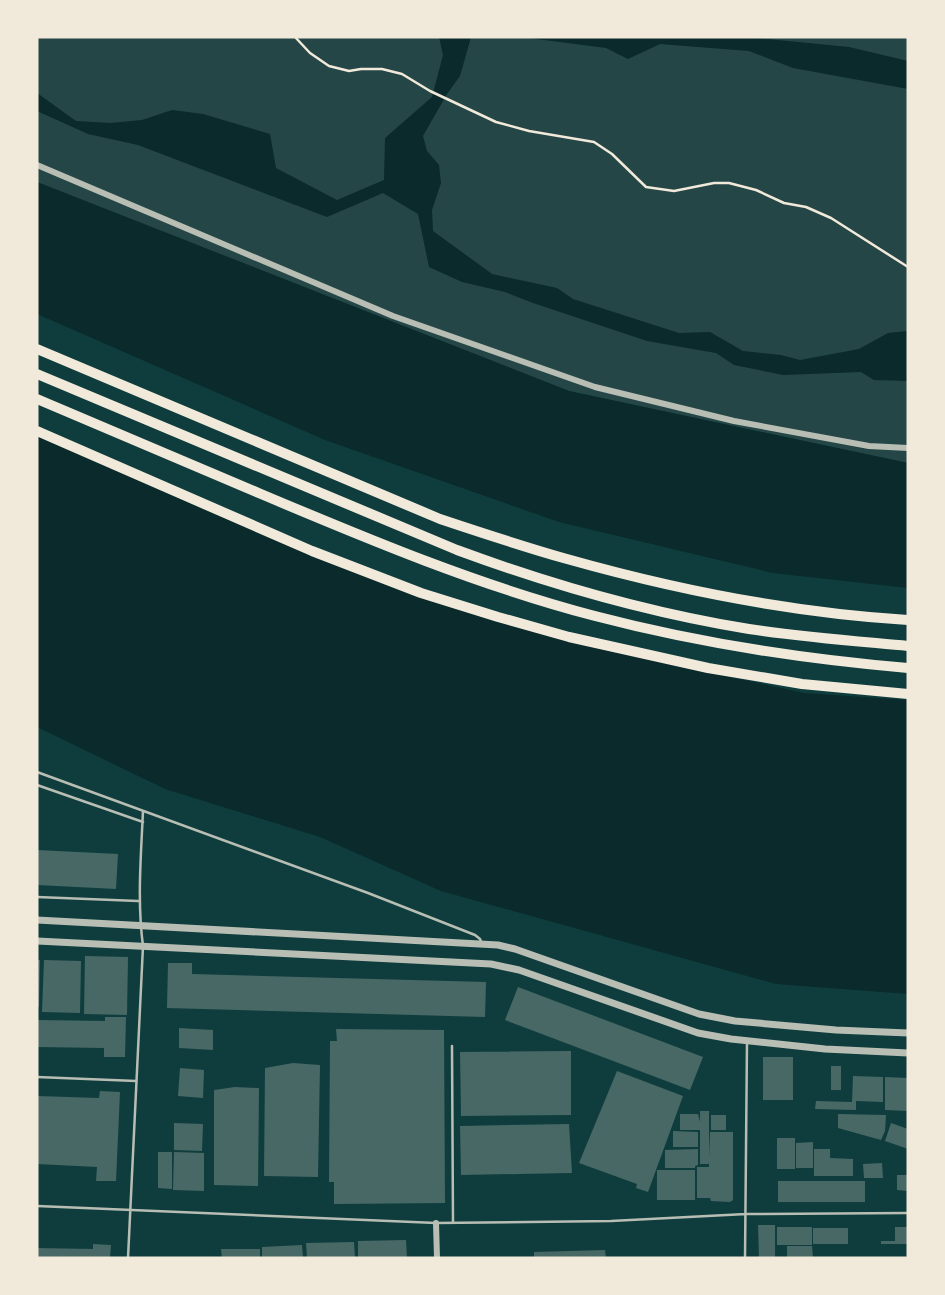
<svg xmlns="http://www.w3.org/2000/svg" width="945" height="1295" viewBox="0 0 945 1295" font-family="Quicksand,sans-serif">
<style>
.green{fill:#244646}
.water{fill:#0a2a2b}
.building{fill:#486865}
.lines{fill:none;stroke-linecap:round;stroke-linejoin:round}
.path{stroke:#f1e9da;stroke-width:2.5}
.service{stroke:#b8beb3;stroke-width:2.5}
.minor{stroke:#b8beb3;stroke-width:6}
.tertiary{stroke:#b8beb3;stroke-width:7}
.motorway{stroke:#f1e9da;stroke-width:10}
</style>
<rect width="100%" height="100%" fill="#0f3d3e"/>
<path class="green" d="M37 37H908V463L569 391 37 182Z"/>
<path class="water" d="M439 37H471L460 76 447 94 423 136 427 151 439 165 441 183 432 210 433 231 492 274 557 288 573 299 679 333 710 332 743 351 781 355 800 360 859 349 888 333 908 331V381L874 380 861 372 783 375 734 365 716 353 647 341 533 303 505 292 462 282 429 267 418 214 383 193 327 217 138 145 88 134 37 111V93L76 121 110 123 142 120 172 110 203 114 270 134 276 168 337 200 384 180 385 138 432 97 443 55Z
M521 37H746L849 47 908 61V89L793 68 749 51 660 44 628 59 606 48Z
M37 182 569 391 908 463V588L773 573 559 522 325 440 37 314Z
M37 435 429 601 567 641 804 693 908 700V994L776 984 441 891 320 837 165 789 37 727Z"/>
<path class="building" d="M37 850 118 854 116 889 37 885Z
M85 956 128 957 127 1015 84 1014Z
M37 960H40L39 1007H37Z
M44 960 81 961 80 1013 42 1012Z
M168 963H192V974L486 982 485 1017 167 1008Z
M518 987 703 1057 690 1090 505 1020Z
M105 1017H126L125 1057H104V1048L37 1047V1020L105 1021Z
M179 1028 213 1030V1050L179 1048Z
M336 1029 444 1030 445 1203 334 1204V1182H329L330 1041H337Z
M571 1051V1115L461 1116 460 1052Z
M763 1057H793V1100H763Z
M293 1063 320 1065 318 1177 264 1176 265 1068Z
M831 1066H841V1090H831Z
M180 1068 204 1070 203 1098 178 1096Z
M617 1071 683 1096 648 1192 636 1188 637 1184 579 1163Z
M853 1076 883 1077V1102L856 1101V1110L815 1109 816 1101 852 1102Z
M885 1077 908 1078V1111L885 1110Z
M235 1087 259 1088 258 1186 214 1185V1090Z
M100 1091 120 1092 116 1181H96L97 1167 37 1164V1096L99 1098Z
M700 1111H709V1157L710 1132H733V1200L730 1202 711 1201 710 1198H697V1167H709V1164H700V1130H680V1114H698L700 1122Z
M838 1114 886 1115 885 1131 881 1140 838 1128Z
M711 1115H726V1130H711Z
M174 1123 203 1124 202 1151 174 1150Z
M891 1123 908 1129V1149L885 1141Z
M569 1124 572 1173 461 1175 460 1126Z
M673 1131 698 1132V1147H673Z
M777 1138H795V1169H777Z
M813 1142V1168H796V1143Z
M698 1149V1165L695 1166V1168H665V1150Z
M814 1149H830V1158L853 1159V1176H814Z
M158 1152H172V1189L158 1188Z
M174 1152 204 1153V1191L173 1190Z
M882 1163 883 1178H864L863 1164Z
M657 1170H695V1200H657Z
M897 1175H908V1191L897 1190Z
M778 1181H865V1202H778Z
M758 1225H775V1258H759Z
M777 1227H812V1245H777Z
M895 1227H908V1244H881V1241H895Z
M813 1228H848V1244H813Z
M406 1240 407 1258H358V1241Z
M354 1242 355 1258H307L306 1243Z
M93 1244 111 1245 110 1258H37V1248L93 1249Z
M302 1245 303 1258H262V1247Z
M787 1246H812L813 1258H787Z
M221 1249H260V1258H222Z
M605 1250 606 1258H534V1252Z"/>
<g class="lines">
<path class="path" d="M295 37 310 53 329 66 349 71 361 69H382L402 74 430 91 496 122 529 131 594 142 612 154 646 187 674 191 714 183H729L756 190 784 203 806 207 831 218 908 267"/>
<path class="service" d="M37 772 368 893 475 935 480 939 482 944
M37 785 143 822
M37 897 138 901
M452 1046 453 1223
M37 1077 136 1081
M37 1206 436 1223 611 1221 746 1214 908 1213
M128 1258 143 946C137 901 141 856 143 811
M745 1258 747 1041"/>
<path class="minor" d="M37 165 393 316 595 387 734 421 869 446 908 448
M436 1223 437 1258"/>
<path class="tertiary" d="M37 920 498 945 515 949 699 1014 735 1021 836 1030 908 1033
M37 941 491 964 519 970 698 1033 731 1039 825 1049 908 1053"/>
<path class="motorway" d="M37 349 440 519C482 533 524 547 567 559 677 590 795 613 908 620
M37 374 457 550C552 585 650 613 749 629 802 637 855 641 908 646
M37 399C112 431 186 462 261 494 370 540 480 586 595 616 698 643 803 659 908 668
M37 431 312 551 421 593 498 617 569 637 708 668 802 684 908 694"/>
</g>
<rect width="945" height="1295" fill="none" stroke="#f1e9da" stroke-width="77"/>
</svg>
